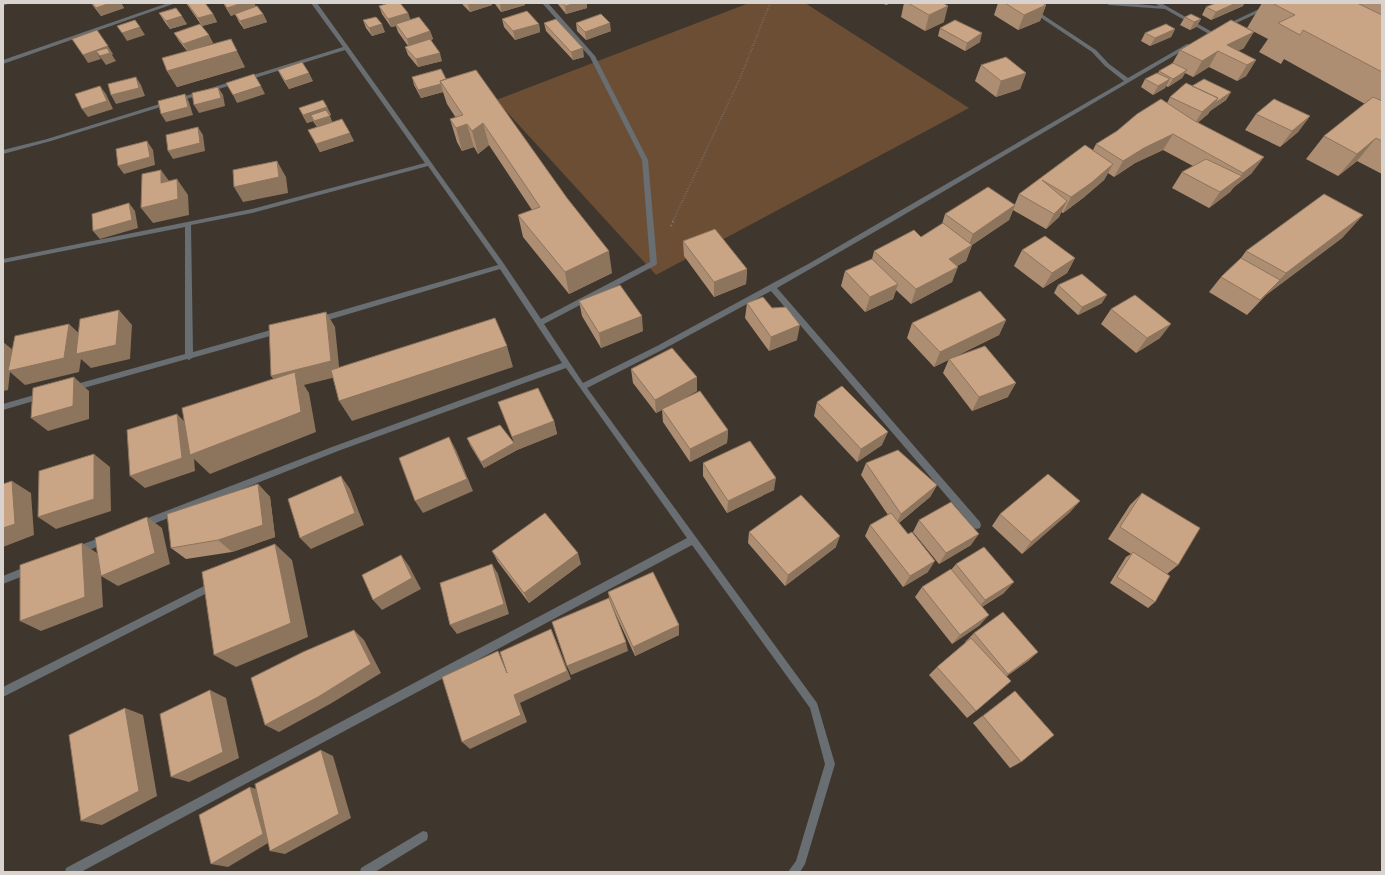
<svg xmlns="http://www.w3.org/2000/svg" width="1385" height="875" viewBox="0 0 1385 875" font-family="Barlow,sans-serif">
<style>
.green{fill:#6b4e34}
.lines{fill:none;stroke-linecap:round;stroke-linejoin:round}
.path-far1{stroke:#857e77;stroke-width:2;stroke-dasharray:0.5 2;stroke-linecap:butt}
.path{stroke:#857e77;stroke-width:2.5;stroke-dasharray:1 3;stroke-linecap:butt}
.street{fill:#696e72;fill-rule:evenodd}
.wall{fill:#ae8e72}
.shaded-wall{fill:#8d745d}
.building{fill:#caa585;stroke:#8d745d}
</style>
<rect width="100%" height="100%" fill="#3f362e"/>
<path class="green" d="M749 3H805L969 108 656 275 496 100Z"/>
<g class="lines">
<path class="path-far1" d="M673 221 741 76 770 3"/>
<path class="path" d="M671 226 674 220"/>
<path class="street" d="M3 3H10L3 6Z
M168 3H176L3 64V60Z
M311 3H317L504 264 541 319 650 262 642 160 590 57 542 3H548L595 56 648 160 657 263 656 265 544 324 583 383 657 346 810 263 1124 81 1105 66 1092 52 1019 3H1025L1096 50 1109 64 1128 78 1187 44 1192 45 890 223 777 288 980 522 981 525 980 528 977 529 974 528 771 291 662 350 587 388 817 703 835 764 805 864 800 872H788L796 861 825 764 810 708 692 545 81 872H65L66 868 687 538 566 368 338 451 143 528 140 527 139 524 140 521 332 447 562 363 500 269 318 323 315 322 314 320 315 318 498 265 428 166 252 213 191 225 193 352 278 328 281 329 282 331 281 333 192 358 189 360 187 359 73 391 70 390 69 388 70 386 73 385 185 354V227L3 263V259L252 209 425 163 345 50 51 141 3 154V150L47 139 343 47Z
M1106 3H1126L1159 6 1154 3H1161L1214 33 1209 34 1165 9 1109 5Z
M1272 3H1279L1228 27 1223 26Z
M41 393 44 394 45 396 44 398 3 410V404Z
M105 536 108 537 109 540 108 543 78 554 75 553 74 550 75 547Z
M30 565 33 566 34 569 33 572 3 584V576Z
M214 581 217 582 218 585 217 588 3 697V687Z
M423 831 427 832 428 836 427 840 375 872H360L361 868Z"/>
</g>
<path class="wall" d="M88 3H121L124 8 101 16 91 3 89 4Z
M186 3H205L213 14 217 22 202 26 213 43 199 48 245 67 177 87 167 71 187 51 179 41 174 33 202 26Z
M223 3H254L256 7 263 14 267 22 244 29 239 22 235 14 231 16Z
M462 3H491L492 5 470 12 463 5Z
M495 3H524L525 5 501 12 495 4Z
M557 3H587V8L566 14Z
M882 3H891L886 5Z
M904 3H943L944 22 925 31 901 17Z
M998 3H1042L1046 5 1040 21 1018 30 994 15Z
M1262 3H1382V174L1357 161 1338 176 1306 159 1324 136 1365 104 1284 59 1281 64 1259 52 1268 39 1247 28Z
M379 6 408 13 410 20 430 31 433 39 431 40 442 61 418 67 408 55 405 47 408 46 398 32 396 26 391 27 382 14Z
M1243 6 1211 20 1202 15 1206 7Z
M159 13 187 24 170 29 164 21Z
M1185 17 1201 19 1196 27 1190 30 1180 25Z
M502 19 539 24 540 32 515 40 504 27Z
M363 20 385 32 372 36 366 28Z
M544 23 584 57 573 60 546 31Z
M576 23 611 31 586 40 577 31Z
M940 28 980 42 965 51 938 36Z
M1175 29 1171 37 1150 46 1141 41 1145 33Z
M1244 48 1238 51 1256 60 1246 76 1237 81 1209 67 1193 77 1185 73 1182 78 1168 87 1166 86 1165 88 1153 95 1141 87 1145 79 1158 73 1159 71 1172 64 1180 50Z
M981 65 1026 73 1020 89 996 97 975 81Z
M278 70 313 81 289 89 282 78Z
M412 77 446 79 612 273 569 294 523 237 518 215 532 210 489 145 478 154 474 147 462 151 457 142 450 119 456 118 447 104 443 92 421 98 414 85Z
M1192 86 1231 92 1226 100 1210 111 1208 114 1198 122 1252 173 1234 187 1230 192 1209 208 1172 188 1182 172 1193 166 1163 150 1135 163 1114 177 1108 173 1104 180 1083 198 1063 213 1061 212 1059 217 1046 229 1013 210 1009 220 972 245 966 261 957 266 952 282 911 304 896 290 893 299 865 312 841 286 845 271 872 259 874 251 921 237 942 224 945 214 1015 204 1019 194 1093 150 1096 144 1167 103 1170 97Z
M327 107 331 115H329L332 122 354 141 320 152 308 130 317 127 313 121 307 123 303 116 299 108Z
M1256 114 1310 116 1298 132 1280 147 1245 130Z
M1363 215 1342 238 1266 295 1247 315 1209 292 1221 277 1241 258 1246 251Z
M683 241 747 269 746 284 714 297 684 256Z
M1022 250 1075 258 1067 273 1043 288 1014 266Z
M1058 285 1102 303 1078 315 1054 293Z
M579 301 643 331 601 348 582 316Z
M747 303 772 308 797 340 769 351 745 318Z
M1111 309 1160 338 1136 353 1101 324Z
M1006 320 999 335 934 367 907 338 912 323Z
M949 359 1008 397 972 411 943 373Z
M631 369 697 377V391L686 397 728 430 727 443 690 462 663 422 662 410 656 413 633 383Z
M498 402 554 421 557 434 517 450 484 468 470 445 467 438 514 442Z
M817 402 882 445 857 462 814 416Z
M703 463 774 490 727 513 703 476Z
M866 463 937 485 930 497 899 523 928 572 903 587 865 536 870 525 888 515 861 475Z
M258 484 270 497 275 537 232 552 186 559 171 548Z
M1142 493 1178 565 1167 574 1155 602 1148 608 1110 583 1126 557 1131 554 1108 539 1130 505Z
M1080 501 1069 513 1022 554 992 526 1000 514Z
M919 520 971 545 939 564 913 532Z
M749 532 836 547 785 586 748 543Z
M492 551 581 564 529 603 498 562Z
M956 564 1004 593 982 607 980 625 952 644 915 597 922 587 951 570Z
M608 592 679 625V635L635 656 610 602Z
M974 633 1038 652 1028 661 1007 676 976 711 967 718 929 675 937 667 966 643 965 642Z
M1015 691 1021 762 1010 768 973 723Z"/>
<path class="shaded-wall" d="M110 3H121L124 8 101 16 96 8Z
M242 3H254L256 7 231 16 227 8Z
M472 3H491L492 5 470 12 468 4Z
M503 3H524L525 5 501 12 500 4Z
M576 3H587V8L566 14 565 6Z
M886 3H891L886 5Z
M1236 3H1245L1243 6 1211 20 1216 12Z
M1046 5 1040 21 1018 30 1024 15Z
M948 6 944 22 925 31 929 15Z
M408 13 411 21 396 24V26L391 27 388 19Z
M213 14 217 22 202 26 198 18Z
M263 14 267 22 244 29 240 21Z
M182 16 187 24 170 29 166 21Z
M1201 19 1196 27 1190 30 1194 22Z
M610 23 611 31 586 40 585 32Z
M382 24 385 32 372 36 369 28Z
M539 24 540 32 515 40 513 31Z
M140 27 145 35 127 41 122 33Z
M1175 29 1171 37 1150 46 1155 38Z
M430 31 433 39 409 47 407 39Z
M1254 32 1244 48 1228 56 1227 45Z
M982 33 980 42 965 51 967 43Z
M209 35 213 43 188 52 183 44Z
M231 39 245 67 177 87 167 71Z
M108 46 113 54 112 55 116 61 106 65 96 51 101 59 88 63 83 55Z
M583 48 584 57 573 60 571 52Z
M1218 51 1209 67 1193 77 1202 61Z
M440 53 442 61 418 67 416 59Z
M1256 60 1246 76 1237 81 1247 65Z
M1187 70 1182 78 1168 87 1173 79Z
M309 73 313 81 289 89 285 81Z
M1026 73 1020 89 996 97 1001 81Z
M136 77 141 85 145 96 116 104 111 95Z
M1170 79 1165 88 1153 95 1158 86Z
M441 84 443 92 421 98 418 90Z
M100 86 106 94 113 109 88 117 82 109Z
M261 86 265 94 237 103 233 95Z
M218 87 223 95 225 106 199 113 194 105Z
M1231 92 1226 100 1210 111 1208 114 1192 128 1202 112 1218 98Z
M185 94 189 102 193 115 166 122 161 114Z
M327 107 331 115 314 121 311 115 313 121 307 123 303 115Z
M330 116 333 124 318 129 314 121Z
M1310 116 1298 132 1280 147 1292 131Z
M483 123 489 145 478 154 472 131Z
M467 124 474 147 462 151 456 128Z
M198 127 203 135 205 151 173 159 168 151Z
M350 133 354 141 320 152 316 144Z
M1173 134 1163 150 1135 163 1114 177 1123 161 1144 148Z
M1376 138 1357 161 1338 176 1357 154Z
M147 141 153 150 155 165 124 174 118 166Z
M1264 157 1252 173 1234 187 1230 192 1209 208 1220 192 1240 177 1243 173Z
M277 161 286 177 288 193 243 202 234 187Z
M1113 164 1104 180 1083 198 1063 213 1071 197Z
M161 170 172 185 161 183Z
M177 179 188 195 189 215 153 223 141 208Z
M1067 201 1059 217 1046 229 1054 214Z
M129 203 135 211 138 228 100 239 93 231Z
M1015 205 1009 220 969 247 972 245 966 261 943 274 949 259 967 249 973 234Z
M1363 215 1342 238 1266 295 1247 315 1286 273Z
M609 251 612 273 569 294 565 272Z
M1075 258 1067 273 1043 288 1052 273Z
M958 267 952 282 911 304 916 289Z
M747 269 746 284 714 297V282Z
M898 284 893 299 865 312 870 297Z
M1107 295 1102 303 1078 315 1082 307Z
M119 310 132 325 130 359 91 368 81 359 79 372 25 385 10 372 8 390 3 391V342L13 350 69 324 84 338Z
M326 312 335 327 340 376 304 385 309 393 316 432 210 474 194 459 195 471 145 488 130 476 177 414 191 428 282 390 271 376Z
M642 316 643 331 601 348 599 333Z
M1006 320 999 335 934 367 940 352Z
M1171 324 1160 338 1136 353 1147 338Z
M800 325 797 340 769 351 771 337Z
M507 346 513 367 352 421 339 401Z
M74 377 89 391V419L48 431 31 418Z
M697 377V391L663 410 662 409V410L656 413 655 400Z
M1016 383 1008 397 972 411 979 397Z
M554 421 557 434 517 450 512 437Z
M728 430 727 443 690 462V449Z
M888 432 882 445 857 462 861 449Z
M449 437 456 450 473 491 423 513 415 501Z
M514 443 517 450 484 468 481 462Z
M94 454 110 467 111 511 56 529 38 517Z
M341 476 350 489 364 525 311 549 300 538Z
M776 478 774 490 727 513 728 501Z
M12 481 31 493 34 535 3 547V528Z
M258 484 270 497 275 537 232 552 218 540Z
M937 485 930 497 895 526 901 514Z
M1080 501 1069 513 1022 554 1031 542Z
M147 517 162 528 170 564 118 586 101 576Z
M979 534 971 545 939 564 946 553Z
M840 536 836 547 785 586 788 575Z
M82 543 100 555 103 607 41 631 20 621Z
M275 544 292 560 308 637 236 667 214 655Z
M578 553 581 564 529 603 524 593Z
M401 555 409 566 421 589 382 610 373 600Z
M935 561 928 572 903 587 910 576Z
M492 564 498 574 509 614 457 634 450 625Z
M1014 582 1004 593 976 610 985 600Z
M989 615 980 625 952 644 960 635Z
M679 625V635L635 656 633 647Z
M551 629 555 638 571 679 520 703 527 722 470 749 462 742 514 695Z
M354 630 364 640 381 673 330 704 279 732 265 725Z
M626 642 628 651 571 675 567 666Z
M1038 652 1028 661 998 682 1008 674Z
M210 690 226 698 239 758 189 782 171 777Z
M125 708 143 715 157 796 102 825 81 821Z
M321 750 333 756 351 818 285 854 270 851Z
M250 787 265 792 278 837 228 867 211 864Z"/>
<path class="building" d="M92 3H110L96 8Z
M187 3H205L213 14 198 18Z
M224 3H242L227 8Z
M389 3H400L408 13 388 19 379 6Z
M563 3H576L565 6Z
M908 3H943L948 6 929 15Z
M1005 3H1042L1046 5 1024 15Z
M1216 3H1236L1216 12 1206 7Z
M1272 3H1357L1382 15V72L1303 30 1300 35 1278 23 1295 15Z
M257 6 263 14 240 21 235 14Z
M176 8 182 16 166 21 159 13Z
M527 11 539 24 513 31 502 19Z
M601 14 610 23 585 32 576 23Z
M1191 14 1201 19 1194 22 1185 17Z
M376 17 382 24 369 28 363 20Z
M419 17 430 31 407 39 396 24Z
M556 19 583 48 571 52 544 23Z
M135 20 140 27 122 33 117 26Z
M955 20 982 33 967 43 940 28Z
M1231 20 1254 32 1227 45 1256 60 1247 65 1218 51 1202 61 1180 50Z
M200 24 209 35 183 44 174 33Z
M1166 24 1175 29 1155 38 1145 33Z
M97 30 108 46 83 55 72 39Z
M231 39 237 51 167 71 162 58Z
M430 39 440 53 416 59 405 47Z
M107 48 110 53 100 56 96 51Z
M1006 57 1026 73 1001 81 981 65Z
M302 62 309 73 285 81 278 70Z
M1173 63 1187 70 1173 79 1159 71Z
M441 69 446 79 440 81 441 84 418 90 412 77Z
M476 70 567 198 609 251 565 272 518 215 540 207 483 123 472 131 467 124 456 128 450 119 463 115 440 81Z
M1157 73 1170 79 1158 86 1145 79Z
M254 74 261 86 233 95 226 83Z
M136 77 139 88 111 95 108 84Z
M1204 79 1231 92 1215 103 1218 98 1192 86Z
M1186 83 1218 98 1202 112 1170 97Z
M100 86 107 101 82 109 75 94Z
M218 87 221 98 194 105 192 93Z
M185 94 188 107 161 114 158 101Z
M1373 97 1382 101V141L1376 138 1357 154 1324 136Z
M1161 99 1193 120 1264 157 1243 173 1173 134 1144 148 1123 161 1096 144 1117 131 1137 114Z
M1274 99 1310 116 1292 131 1256 114Z
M323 100 327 107 303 115 299 108Z
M326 110 330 116 314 121 311 115Z
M342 119 350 133 316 144 308 130Z
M198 127 200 143 168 151 166 135Z
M147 141 150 157 118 166 116 149Z
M1085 145 1113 164 1091 183 1071 197 1042 180 1067 201 1054 214 1019 194Z
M1206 159 1242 176 1220 192 1182 172Z
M277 161 279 177 234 187 233 170Z
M161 170V183L177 179 178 199 141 208 142 174Z
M988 187 1015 205 973 234 945 214Z
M1324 194 1363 215 1286 273 1246 251Z
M129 203 132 220 93 231 92 214Z
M943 223 972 245 949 259 958 267 916 289 874 251 914 230 921 237Z
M715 229 747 269 714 282 683 241Z
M1045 236 1075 258 1052 273 1022 250Z
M1241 258 1280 280 1260 300 1221 277Z
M872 259 898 284 870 297 845 271Z
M1082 274 1107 295 1082 307 1058 285Z
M620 285 642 316 599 333 579 301Z
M980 291 1006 320 940 352 912 323Z
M1135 295 1171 324 1147 338 1111 309Z
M763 297 772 308 786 307 800 325 771 337 747 303Z
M119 310 116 345 76 354 80 319Z
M326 312 331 361 271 376 269 325Z
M495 318 507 346 339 401 331 370Z
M69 324 64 358 8 371 15 336Z
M985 346 1016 383 979 397 949 359Z
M672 348 697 377 655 400 631 369Z
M295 372 301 412 190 455 182 408Z
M74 377 73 406 31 418 33 388Z
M842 386 888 432 861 449 817 402Z
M538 388 554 421 512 437 498 402Z
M700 391 728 430 690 449 662 409Z
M177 414 182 458 130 476 127 430Z
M500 425 514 443 481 462 467 438Z
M449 437 467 479 415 501 399 458Z
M750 441 776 478 728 501 703 463Z
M898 450 937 485 901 514 866 463Z
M94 454V499L38 517 39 471Z
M1048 474 1080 501 1031 542 1000 514Z
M341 476 355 513 300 538 288 499Z
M12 481 15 524 3 528V484Z
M258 484 263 525 218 540 171 548 167 514Z
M1142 493 1200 528 1178 565 1120 527Z
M801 495 840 536 788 575 749 532Z
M951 502 979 534 946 553 919 520Z
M545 513 578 553 524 593 492 551Z
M891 513 908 534 912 532 935 561 910 576 870 525Z
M147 517 155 553 101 576 95 538Z
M82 543 85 597 20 621V565Z
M275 544 291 623 214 655 202 572Z
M984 547 1014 582 985 600 956 564Z
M1133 552 1170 576 1155 602 1117 577Z
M401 555 412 578 373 600 362 575Z
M492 564 504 604 450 625 440 583Z
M951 569 989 615 960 635 922 587Z
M653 572 679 625 633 647 608 592Z
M609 598 626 642 567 666 552 622Z
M1003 612 1038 652 1008 674 974 633Z
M551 629 567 671 514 695 521 715 462 742 442 677 498 651 507 673 500 652Z
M354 630 371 664 318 697 265 725 251 678 303 652Z
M971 638 1011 681 976 711 937 667Z
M210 690 223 752 171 777 160 714Z
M1015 691 1054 735 1021 762 983 716Z
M125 708 139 791 81 821 69 735Z
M321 750 339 814 270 851 255 784Z
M250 787 263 834 211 864 199 815Z"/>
<rect width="1385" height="875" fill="none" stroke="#d8d3ce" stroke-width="8"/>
</svg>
